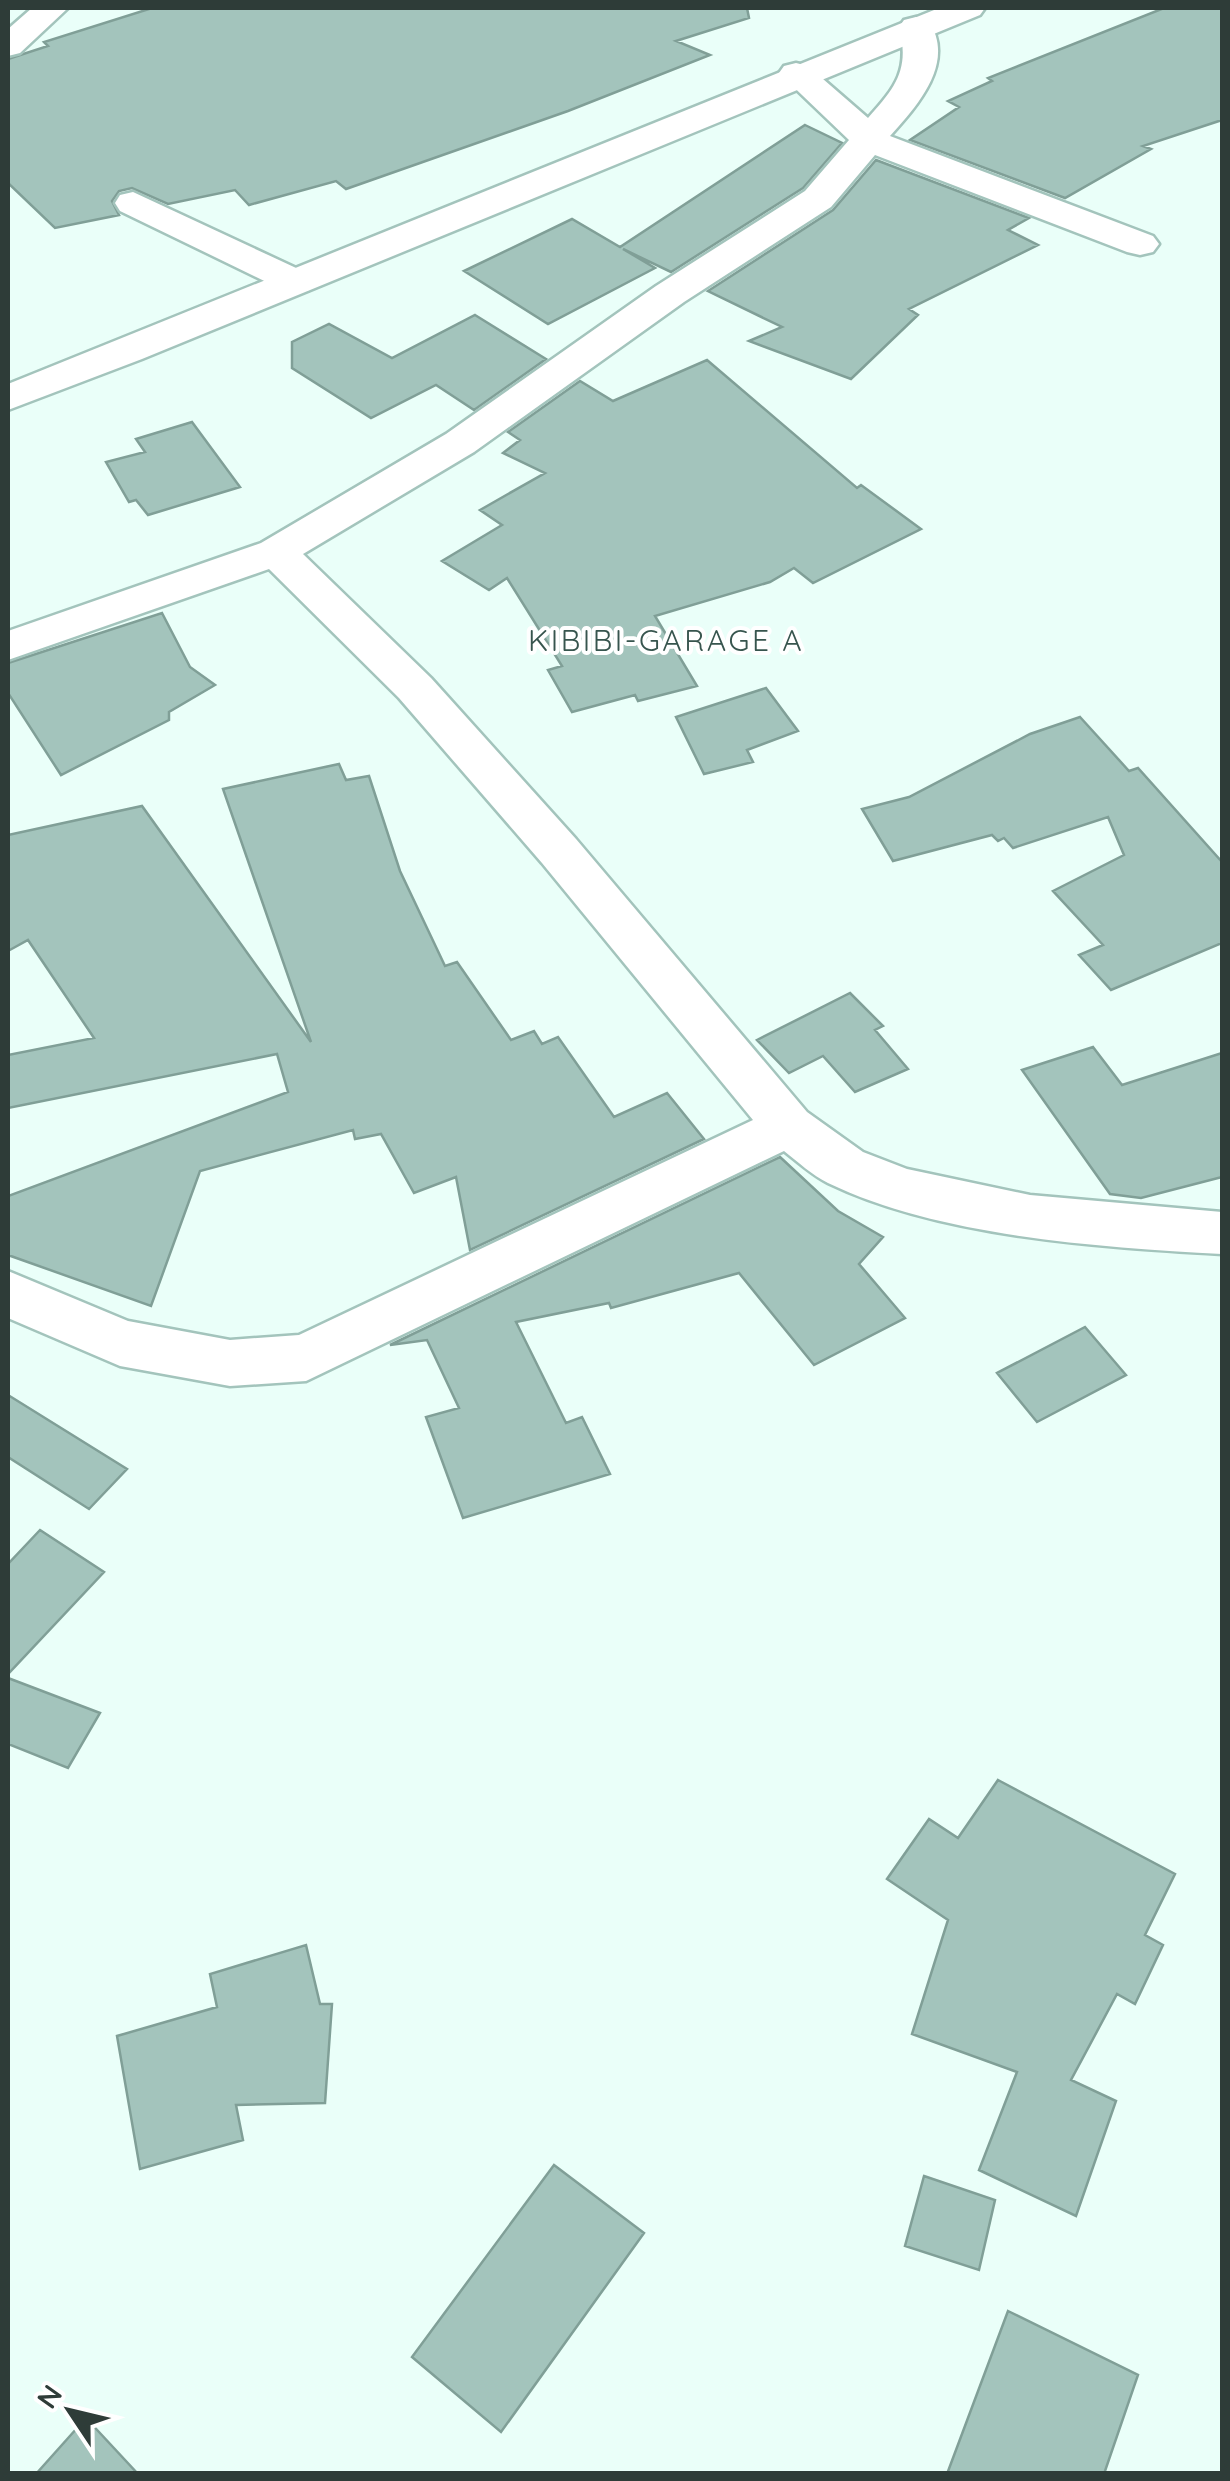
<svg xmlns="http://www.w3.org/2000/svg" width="1230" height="2481" viewBox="0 0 1230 2481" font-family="Quicksand,sans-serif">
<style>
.building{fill:#a3c4bc;stroke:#809f97;stroke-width:2.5}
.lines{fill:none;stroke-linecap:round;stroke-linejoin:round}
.minor-casing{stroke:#a3c4bc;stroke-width:5}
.major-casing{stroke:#a3c4bc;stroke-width:5}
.minor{fill:#fff;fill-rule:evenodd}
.major{fill:#fff;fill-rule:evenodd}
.labels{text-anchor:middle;stroke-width:8;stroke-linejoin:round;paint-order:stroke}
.quarter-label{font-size:30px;letter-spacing:2.5px;fill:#37554e;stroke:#fff}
</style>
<rect width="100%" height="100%" fill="#eafff9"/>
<path class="building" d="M152 8H747L749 18 676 41 710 55 568 111 346 189 336 181 249 205 235 190 168 204 132 188 119 191 112 201 119 215 55 228 8 183V59L48 46 44 42Z
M1164 8H1222V120L1143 146 1151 149 1065 198 910 140 959 107 948 101 992 81 988 78Z
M805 125 842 143 803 188 671 272 623 249 655 268 548 324 464 271 572 219 620 247Z
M876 160 1029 218 1008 230 1038 245 909 309 918 315 851 379 749 341 782 327 708 291 833 210Z
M475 315 546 359 474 410 436 385 371 418 292 368V342L329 324 392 358Z
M707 360 857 488 861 485 921 529 813 583 794 568 770 582 655 616 697 686 638 701 635 695 572 712 548 670 562 666 507 578 489 590 442 561 502 525 480 510 545 473 503 453 520 440 508 432 580 381 613 401Z
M192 422 240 487 148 515 136 500 129 502 106 462 145 452 136 439Z
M162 613 190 667 215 685 169 712V720L61 775 8 693V663Z
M766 688 798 731 747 750 753 762 704 774 676 717Z
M1080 717 1129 771 1138 768 1222 862V943L1111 990 1079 955 1103 945 1053 891 1124 855 1108 817 1013 848 1004 838 998 841 992 835 893 861 862 809 909 797 1030 734Z
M339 764 346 780 369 776 400 871 445 966 457 962 511 1040 534 1031 542 1044 558 1037 614 1117 667 1093 704 1139 470 1250 456 1177 414 1193 381 1134 355 1139 353 1130 200 1171 151 1306 8 1255V1196L288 1092 277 1054 8 1108V1055L94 1038 28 940 8 951V835L142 806 311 1042 223 789Z
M850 993 883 1026 875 1030 908 1069 855 1092 823 1056 789 1073 757 1040Z
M1093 1047 1122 1085 1222 1053V1177L1141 1198 1110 1194 1022 1070Z
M780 1157 838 1211 883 1237 859 1264 905 1318 814 1365 739 1273 611 1308 609 1303 516 1322 566 1423 582 1417 610 1474 463 1518 426 1417 459 1408 427 1340 390 1345Z
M1085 1327 1126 1375 1037 1422 997 1373Z
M8 1395 127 1469 89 1509 8 1457Z
M40 1530 104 1572 8 1674V1564Z
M8 1678 100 1713 68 1768 8 1744Z
M998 1780 1175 1874 1145 1935 1163 1945 1135 2004 1117 1994 1071 2080 1116 2101 1076 2216 979 2170 1017 2072 912 2034 948 1920 887 1879 929 1819 958 1838Z
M306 1945 320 2004H332L325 2103 236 2105 243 2140 140 2169 117 2036 217 2007 210 1974Z
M554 2165 644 2233 501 2432 412 2357Z
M924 2176 995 2200 979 2270 905 2246Z
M1008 2311 1138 2375 1104 2474H947Z
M86 2418 138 2474H36Z"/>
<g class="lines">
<g class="minor-casing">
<path id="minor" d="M32 8H68L20 53 8 56V29Z
M916 17 928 20C957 62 917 106 890 136L1153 236 1159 244 1153 252 1140 255 1127 252 875 155 831 207 684 302 474 452 303 554 431 678 576 839 807 1112 863 1152 907 1169 1030 1195 1222 1212V1254C1099 1247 940 1237 828 1183 812 1175 798 1162 784 1151L306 1381 230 1386 120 1366 8 1318V1271L128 1321 230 1340 299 1335 753 1120 542 863 399 698 269 569 8 660V631L261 543 446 434 656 286 805 191 849 140 779 73 784 66 796 63 808 66 868 118C896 87 910 69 899 27L904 20Z
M133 192 309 274 315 282 309 290 296 293 283 290 120 211 115 203 120 195Z"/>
</g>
<g class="major-casing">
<path id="major" d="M939 8H985L980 15 142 359 8 410V384Z"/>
</g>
<use href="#minor" class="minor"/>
<use href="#major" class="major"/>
</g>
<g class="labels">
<g class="quarter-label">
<text x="666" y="651">KIBIBI-GARAGE A</text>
</g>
</g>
<rect width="1230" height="2481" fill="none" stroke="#2e3c38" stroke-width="20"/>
<g transform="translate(70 2411) rotate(305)" stroke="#ffffff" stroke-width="8" paint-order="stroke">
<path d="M0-8L18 38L0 25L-18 38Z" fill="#2e3c38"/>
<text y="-15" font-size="28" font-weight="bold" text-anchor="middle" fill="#2e3c38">N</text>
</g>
</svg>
